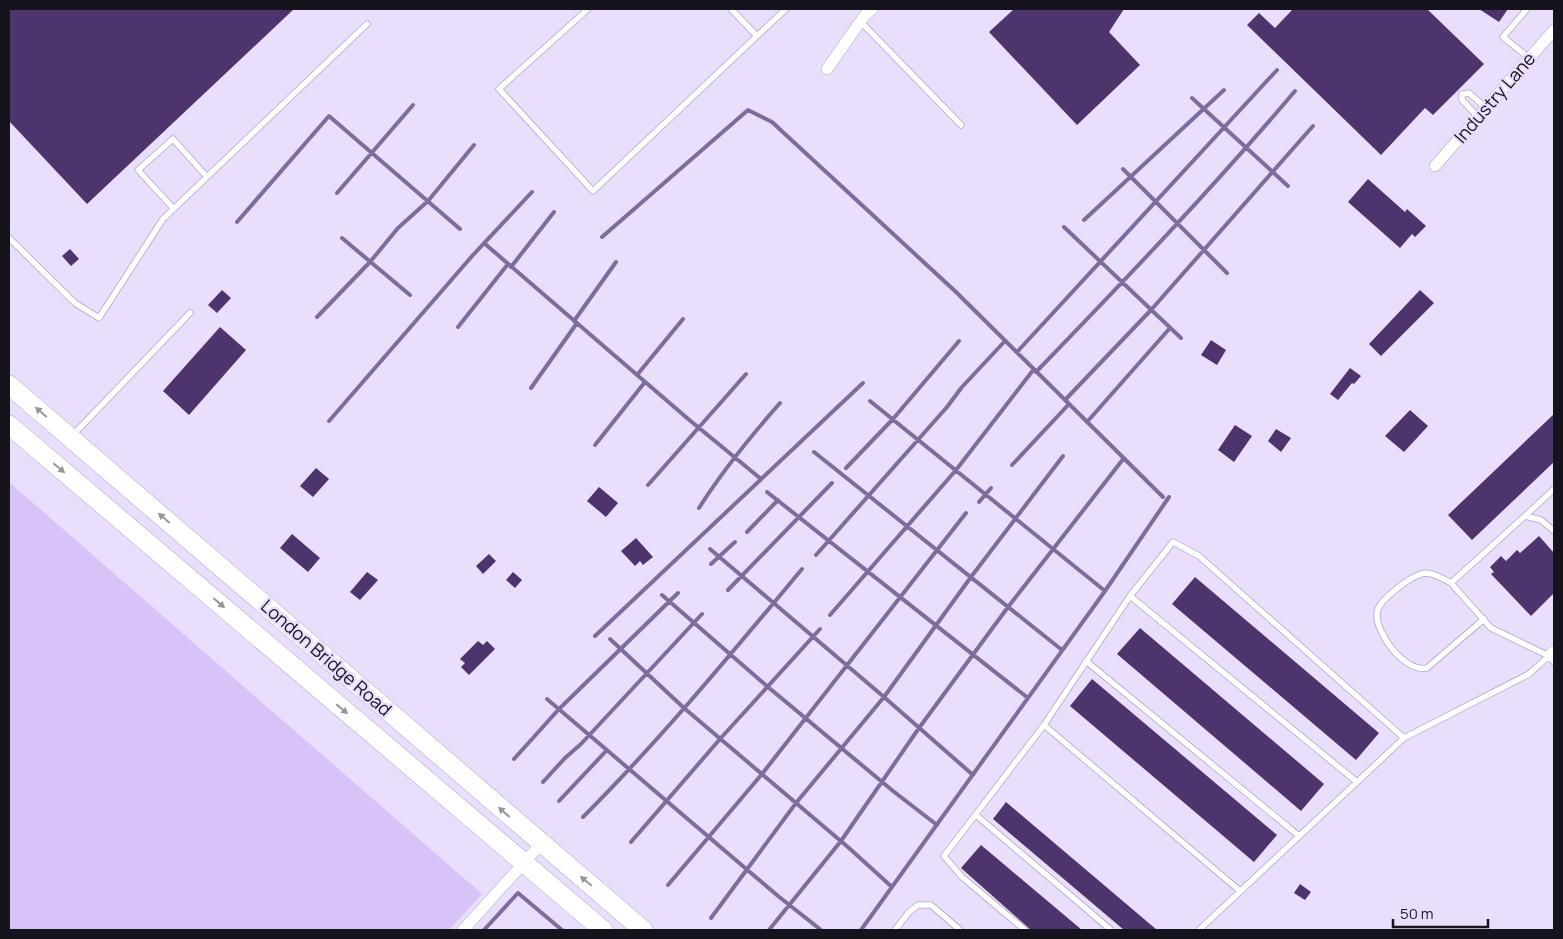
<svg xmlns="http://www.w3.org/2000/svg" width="1563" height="939" viewBox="0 0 1563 939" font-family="Manrope,sans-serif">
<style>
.green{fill:#d7c3f7}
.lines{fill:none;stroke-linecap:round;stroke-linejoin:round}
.stream{stroke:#7f6c9c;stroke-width:4}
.building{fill:#4d346d}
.lane-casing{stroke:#b0a6c1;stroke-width:7}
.street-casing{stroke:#b0a6c1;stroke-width:12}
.primary-casing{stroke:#b0a6c1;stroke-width:20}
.lane{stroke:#fff;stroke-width:5.5}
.street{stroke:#fff;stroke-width:11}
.primary{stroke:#fff;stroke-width:19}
.oneway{fill:#979599}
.labels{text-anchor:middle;stroke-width:5;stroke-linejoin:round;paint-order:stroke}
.street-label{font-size:18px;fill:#17131d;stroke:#e9defb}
</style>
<rect width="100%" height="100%" fill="#e9defb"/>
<path class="green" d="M9 482 482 894 449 930H9Z"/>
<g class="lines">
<path class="stream" d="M1192 98 1288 186
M1123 169 1227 273
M337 193 413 105
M1084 220 1224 90
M237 222 329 116 460 229
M1064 227 1181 338
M602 237 748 110 772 122 956 292 1163 497
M342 238 410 295
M484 243 687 418 761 479
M511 267 554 212
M317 317 370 262 398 228 428 201 474 145
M574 321 616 262
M458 327 508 264
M1017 352 1277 70
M1036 372C1125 280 1213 188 1295 91
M637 375 683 319
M531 388 577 323
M1065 400 1151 310 1313 126
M870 401 1105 591 1169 497
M329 421 473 255 532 192
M1087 422 1170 328
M595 445 645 382
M814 452 1062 650
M1012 465 1069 404
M846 468 893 419 959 341
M648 485 746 374
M767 492 1028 698
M979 502 991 488
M699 508C723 470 750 437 780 403
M747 532 778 500
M710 549 884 697 973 775
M816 555 947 407 962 387 1005 341
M711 564 735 542
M728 590 832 483
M662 595 768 687 893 791 937 825
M830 615 956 470 1034 369
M595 636 863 383
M610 639 684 708 849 848 892 887
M547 699 778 896 821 930
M514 759 559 709 678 593
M543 782 565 758 581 744 702 614
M559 801 607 750
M583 817C661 739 731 654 802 569
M631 842 720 739 820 629
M668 885 762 774 966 513
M711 918 796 803 884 697 971 577 1063 456
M484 930 518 893 562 930
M769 930 841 841 919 728 1008 607 1124 458
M861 930 1105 591"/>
</g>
<path class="building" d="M9 9H294L87 204 9 121Z
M1014 9H1124L1109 32 1140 65 1077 125 989 32Z
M1293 9H1427L1484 64 1433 115 1425 108 1381 155 1247 25 1259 13 1275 28Z
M1479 9H1508L1499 22Z
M1368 179 1405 212 1407 209 1426 226 1415 237 1412 234 1400 248 1348 202Z
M70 249 79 259 71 266 62 256Z
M222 290 231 298 217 313 208 305Z
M1420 290 1434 303 1381 356 1369 344Z
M220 327 246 350 189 415 163 391Z
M1211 340 1226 350 1217 365 1201 355Z
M1350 368 1361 376 1354 384 1352 383 1338 400 1330 394Z
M1410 410 1428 426 1404 452 1385 436Z
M1554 414V462L1472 540 1448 515Z
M1235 425 1252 436 1234 462 1218 450Z
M1276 429 1291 438 1281 452 1268 441Z
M316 468 329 479 313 497 300 486Z
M599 487 618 503 606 517 587 501Z
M292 534 320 558 308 572 280 548Z
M1539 536 1554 553V593L1531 616 1491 574 1494 572 1490 567 1501 556 1506 561 1517 550 1520 553Z
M636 538 653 557 643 565 640 561 635 566 621 551Z
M489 554 496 561 483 574 476 566Z
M367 572 378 580 360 600 350 592Z
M513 572 522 580 515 588 506 580Z
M1195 577 1379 733 1356 760 1172 604Z
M1140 628 1324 784 1301 811 1117 654Z
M478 641 483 645 487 641 495 649 469 675 461 667 465 663 460 659Z
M1092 679 1277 835 1254 862 1070 706Z
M1006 802 1157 930H1124L993 819Z
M981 845 1082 930H1031L961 868Z
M1300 884 1311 892 1305 900 1294 893Z"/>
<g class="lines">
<g class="lane-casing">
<path id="lane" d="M588 9 499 89 593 191 757 36
M731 9 757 36 786 9
M1527 9 1503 37 1529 58
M860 21 961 125
M1478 117 1462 100V94L1469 93 1486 108
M174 209 138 170 173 139 207 177
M9 238 75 303 99 318 163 219 367 24
M72 436 190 313
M1554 489 1525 516 1541 520 1554 531
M1525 516 1451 583 1491 628 1549 656 1554 662
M1451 583C1443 579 1435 573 1426 573 1413 574 1378 600 1377 613 1375 633 1405 673 1427 668L1484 619
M1130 596 1357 782
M1086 661 1299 836
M1044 725 1240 891
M976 815 1111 930
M895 930 909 912 918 905H931L960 930
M1025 930 962 877 944 856 1044 725 1130 596 1173 542 1199 556 1404 738
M1199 930 1404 738 1529 674 1549 656"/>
</g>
<g class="street-casing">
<path id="street" d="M827 69 865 15 872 9
M1435 166 1554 30
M1549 656 1554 651
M463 930 541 844"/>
</g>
<g class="primary-casing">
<path id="primary" d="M9 385 643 930
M9 425 603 930"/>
</g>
<use href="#lane" class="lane"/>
<use href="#street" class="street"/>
<use href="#primary" class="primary"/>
</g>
<defs><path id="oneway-solid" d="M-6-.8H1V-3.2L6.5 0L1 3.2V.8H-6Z" transform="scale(1.25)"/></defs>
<g class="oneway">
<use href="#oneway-solid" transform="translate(41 412) rotate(-139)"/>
<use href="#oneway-solid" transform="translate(59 468) rotate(40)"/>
<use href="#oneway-solid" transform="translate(164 518) rotate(-139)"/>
<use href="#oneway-solid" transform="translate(219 603) rotate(41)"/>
<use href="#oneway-solid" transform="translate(342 709) rotate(40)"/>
<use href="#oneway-solid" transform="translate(504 812) rotate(-139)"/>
<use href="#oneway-solid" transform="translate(586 881) rotate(-140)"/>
</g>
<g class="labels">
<g class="street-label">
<text transform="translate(1495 98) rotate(-49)" y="6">Industry Lane</text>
<text transform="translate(326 658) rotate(41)" y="6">London Bridge Road</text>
</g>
</g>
<rect width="1563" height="939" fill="none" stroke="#17131d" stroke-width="20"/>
<path d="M1393 919v8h95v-8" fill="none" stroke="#17131d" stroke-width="2.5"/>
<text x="1400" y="919" font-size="15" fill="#17131d" stroke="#e9defb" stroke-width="4" paint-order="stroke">50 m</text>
</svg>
